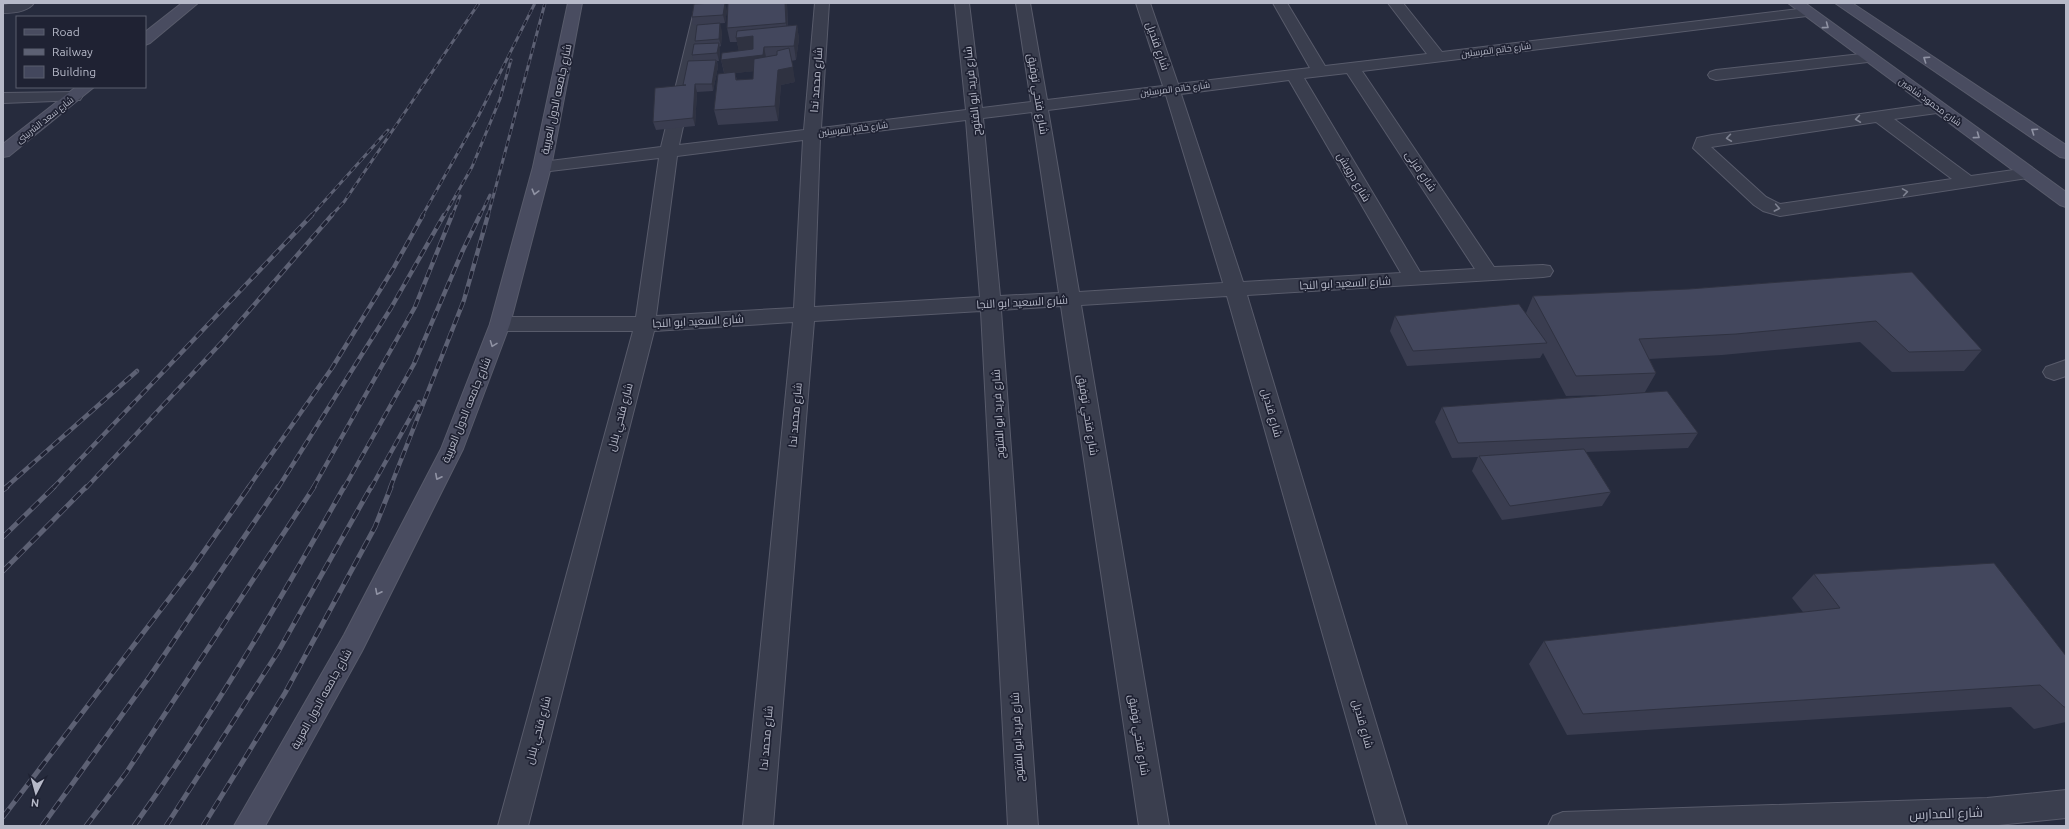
<svg xmlns="http://www.w3.org/2000/svg" width="2069" height="829" viewBox="0 0 2069 829" font-family="Ubuntu,Cairo,sans-serif">
<style>
.lines{fill:none;stroke-linecap:round;stroke-linejoin:round}
.service-casing{stroke:#585b6b;stroke-width:2}
.minor-casing{stroke:#585b6b;stroke-width:2}
.secondary-casing{stroke:#585b6b;stroke-width:2}
.service{fill:#3a3e4e;fill-rule:evenodd}
.minor{fill:#3a3e4e;fill-rule:evenodd}
.secondary{fill:#494c60;fill-rule:evenodd}
.rail-far2-casing{stroke:#5d6174;stroke-width:3}
.rail-far1-casing{stroke:#5d6174;stroke-width:4.5}
.rail-casing{stroke:#5d6174;stroke-width:5}
.rail-far2{stroke:#1f2233;stroke-width:2;stroke-dasharray:6;stroke-linecap:butt}
.rail-far1{stroke:#1f2233;stroke-width:3;stroke-dasharray:8;stroke-linecap:butt}
.rail{stroke:#1f2233;stroke-width:3.5;stroke-dasharray:10;stroke-linecap:butt}
.wall{fill:#3a3d50;fill-rule:evenodd}
.shaded-wall{fill:#2f3241}
.building{fill:#43475d;stroke:#2f3241}
.oneway{stroke:#9093a4}
.oneway2{stroke:#7e8291}
.labels{text-anchor:middle;stroke-width:3.5;stroke-linejoin:round;paint-order:stroke}
.far-street-label{font-size:9px;fill:#b6b9c8;stroke:#1f2233}
.street-label{font-size:11px;fill:#b6b9c8;stroke:#1f2233}
.near-street-label{font-size:13px;fill:#b6b9c8;stroke:#1f2233}
</style>
<rect width="100%" height="100%" fill="#262b3d"/>
<g class="lines">
<g class="service-casing">
<path id="service" d="M1870 53 1876 55 1878 58 1876 61 1716 80 1710 78 1708 75 1710 72 1716 70Z
M1938 103 1944 104 1946 108 1944 112 1894 119 1971 176 2028 168 2034 169 2037 173 2034 177 1780 216 1763 211 1754 205 1693 148 1697 138 1712 135ZM1876 122 1952 179 1780 204 1766 197 1711 147Z"/>
</g>
<g class="minor-casing">
<path id="minor" d="M14 3H34C28 12 13 13 3 13V5Z
M696 3H710L679 145 804 130 815 3H829L821 128 966 110 955 3H969L982 108 1031 102 1016 3H1030L1047 100 1163 86 1136 3H1150L1178 84 1310 68 1273 3H1287L1325 66 1427 54 1388 3H1403L1442 52 1807 8 1812 9 1814 12 1812 15 1807 16 1362 71 1494 267 1543 265 1550 266 1553 271 1550 276 1543 277 1247 295 1407 826H1377L1227 296 1081 305 1169 826H1139L1061 306 1001 310 1038 826H1008L981 311 814 321 773 826H743L793 322 654 331 528 826H498L633 331H500L493 329 490 324 493 319 500 317H636L659 158 542 172 536 171 533 167 536 163 542 162 661 147ZM1347 73 1475 269 1420 272 1304 78ZM1289 80 1401 273 1243 282 1181 94ZM1166 95 1223 283 1079 292 1048 110ZM1032 112 1059 293 1000 296 983 118ZM966 120 980 297 814 307 820 138ZM803 140 794 308 656 316 677 156Z
M74 92 80 94 82 97 80 100 3 103V93Z
M2066 360V376L2054 380 2046 377 2043 372 2046 367Z
M2066 790V818L1989 826H1548L1553 816 1563 812 1987 798Z"/>
</g>
<g class="secondary-casing">
<path id="secondary" d="M182 3H198L150 43 145 45V32Z
M568 3H582L551 167 510 324 463 449 362 651 265 826H234L344 635 441 449 490 324 533 167Z
M1788 3H1805L2066 192V207L2060 205Z
M1835 3H1852L2066 145V158L2060 157Z
M76 87H94L9 156 3 157V144Z"/>
</g>
<use href="#service" class="service"/>
<use href="#minor" class="minor"/>
<use href="#secondary" class="secondary"/>
<g class="rail-far2-casing">
<path id="rail-far2" d="M311 216 388 130
M331 216 344 202 479 3
M422 216 477 119 535 3
M444 216 472 167 500 99 511 60
M452 216 460 196
M480 216 490 195
M488 216 545 3"/>
</g>
<g class="rail-far1-casing">
<path id="rail-far1" d="M5 488 137 371
M53 488 312 215
M86 488 222 342 332 215
M248 488 332 368 393 269 423 215
M278 488 391 308 444 215
M313 488 415 307 452 215
M344 488 414 364 463 250 480 215
M371 488 419 402
M390 488 464 300 488 215"/>
</g>
<g class="rail-casing">
<path id="rail" d="M3 490 7 487
M3 537 54 487
M3 571 86 487
M3 817 191 570 249 487
M42 826 150 676 278 487
M86 826 126 773 314 487
M134 826C211 718 279 602 344 487
M166 826 278 652 371 487
M203 826 285 693 375 527 391 487"/>
</g>
<use href="#rail-far2" class="rail-far2"/>
<use href="#rail-far1" class="rail-far1"/>
<use href="#rail" class="rail"/>
</g>
<path class="wall" d="M728 3H787L788 26 797 25 799 39 796 60 791 61 795 82 781 85 778 121 718 125 714 110 724 73 721 60 739 51 737 42H730L727 28ZM754 71 753 79 737 80 735 73Z
M727 10 725 23 693 25 692 17Z
M722 31 721 46 719 47 720 50 719 61H717L718 67 713 91 697 92 695 126 656 130 653 122 683 86 694 60 692 55 696 44 695 41Z
M1912 272 1982 350 1964 371 1892 372 1860 342 1722 355 1649 359 1656 373 1645 392 1698 433 1688 448 1586 452 1611 492 1602 506 1502 520 1472 471 1478 457 1452 458 1435 422 1442 407 1607 395 1566 396 1543 353 1540 358 1407 366 1390 331 1395 316 1526 313 1533 296 1689 289Z
M1814 574 2066 656V722L2034 729 2011 707 1567 735 1529 664 1544 641 1803 612 1792 598Z"/>
<path class="shaded-wall" d="M725 3 727 10 725 23 723 15Z
M785 3H787L788 38 786 23Z
M720 23 722 31 721 46 719 39Z
M797 25 799 39 796 60 794 46Z
M753 36 756 50 739 52 736 38Z
M719 43 720 50 719 61 717 53Z
M764 47 767 62 766 70 735 73 738 87 725 75 721 60Z
M716 60 718 67 713 91 712 84Z
M793 67 795 82 781 85 778 121 775 106 778 70Z
M695 84 697 92 695 126 693 118Z"/>
<path class="building" d="M715 3H725L723 15 692 17 694 4Z
M728 3H785L786 23 727 28Z
M720 23 719 39 695 41 697 25Z
M797 25 794 46 764 47 763 55 721 60 722 53 753 49V36L736 38 737 31Z
M719 43 717 53 692 55 694 44Z
M789 48 793 67 778 70 775 106 714 110 718 74 735 72 736 80 753 79 754 59 777 55V51Z
M716 60 712 84H695L693 118 653 122 655 88 686 85H683L688 61Z
M1912 272 1982 350 1909 352 1876 321 1736 334 1639 339 1656 373 1576 376 1533 296 1689 289Z
M1519 304 1547 343 1413 351 1395 316Z
M1667 391 1698 433 1458 443 1442 407Z
M1584 449 1611 492 1510 506 1479 456Z
M1994 563 2066 656V707H2064L2040 685 1583 714 1544 641 1840 608 1814 574Z"/>
<defs><path id="oneway-chevron" d="M-2-3.5L2.5 0L-2 3.5" fill="none" stroke-width="1.6" stroke-linecap="round" stroke-linejoin="round"/></defs>
<g class="oneway">
<use href="#oneway-chevron" transform="translate(1826 26) rotate(37)"/>
<use href="#oneway-chevron" transform="translate(1926 59) rotate(-146)"/>
<use href="#oneway-chevron" transform="translate(2034 131) rotate(-146)"/>
<use href="#oneway-chevron" transform="translate(1977 136) rotate(36)"/>
<use href="#oneway-chevron" transform="translate(535 192) rotate(105)"/>
<use href="#oneway-chevron" transform="translate(493 344) rotate(111)"/>
<use href="#oneway-chevron" transform="translate(438 477) rotate(117)"/>
<use href="#oneway-chevron" transform="translate(378 592) rotate(117)"/>
</g>
<g class="oneway2">
<use href="#oneway-chevron" transform="translate(1858 119) rotate(172)"/>
<use href="#oneway-chevron" transform="translate(1729 138) rotate(172)"/>
<use href="#oneway-chevron" transform="translate(1905 192) rotate(-9)"/>
<use href="#oneway-chevron" transform="translate(1777 208) rotate(11)"/>
</g>
<g class="labels">
<g class="far-street-label">
<text transform="translate(1496 50) rotate(-7)" y="3">شارع خاتم المرسلين</text>
<text transform="translate(1175 89) rotate(-7)" y="3">شارع خاتم المرسلين</text>
<text transform="translate(1930 102) rotate(36)" y="3">شارع محمود شاهين</text>
<text transform="translate(45 120) rotate(-38)" y="3">شارع سعد الشربينى</text>
<text transform="translate(853 129) rotate(-7)" y="3">شارع خاتم المرسلين</text>
</g>
<g class="street-label">
<text transform="translate(1158 46) rotate(71)" y="4">شارع قنديل</text>
<text transform="translate(816 80) rotate(-86)" y="4">شارع محمد ندا</text>
<text transform="translate(972 91) rotate(-96)" y="4">شارع فريد ابو الفتوح</text>
<text transform="translate(1038 94) rotate(81)" y="4">شارع فتحي توفيق</text>
<text transform="translate(556 99) rotate(-78)" y="4">شارع جامعه الدول العربية</text>
<text transform="translate(1421 171) rotate(56)" y="4">شارع قرنى</text>
<text transform="translate(1354 177) rotate(60)" y="4">شارع درويش</text>
<text transform="translate(1345 283) rotate(-3)" y="4">شارع السعيد ابو النجا</text>
<text transform="translate(1022 302) rotate(-3)" y="4">شارع السعيد ابو النجا</text>
<text transform="translate(698 321) rotate(-3)" y="4">شارع السعيد ابو النجا</text>
<text transform="translate(466 410) rotate(-68)" y="4">شارع جامعه الدول العربية</text>
<text transform="translate(1272 413) rotate(74)" y="4">شارع قنديل</text>
<text transform="translate(998 414) rotate(-93)" y="4">شارع فريد ابو الفتوح</text>
<text transform="translate(795 415) rotate(-85)" y="4">شارع محمد ندا</text>
<text transform="translate(1088 415) rotate(81)" y="4">شارع فتحي توفيق</text>
<text transform="translate(620 417) rotate(-75)" y="4">شارع فتحي بلال</text>
<text transform="translate(321 699) rotate(-61)" y="4">شارع جامعه الدول العربية</text>
<text transform="translate(1363 724) rotate(74)" y="4">شارع قنديل</text>
<text transform="translate(538 730) rotate(-75)" y="4">شارع فتحي بلال</text>
<text transform="translate(1139 735) rotate(81)" y="4">شارع فتحي توفيق</text>
<text transform="translate(1017 737) rotate(-93)" y="4">شارع فريد ابو الفتوح</text>
<text transform="translate(766 738) rotate(-85)" y="4">شارع محمد ندا</text>
</g>
<g class="near-street-label">
<text transform="translate(1946 813) rotate(-2)" y="5">شارع المدارس</text>
</g>
</g>
<rect width="2069" height="829" fill="none" stroke="#b6b9c8" stroke-width="8"/>
<rect x="16" y="16" width="130" height="72" fill="#1f2233" stroke="#5b5e6f"/>
<rect x="24" y="29" width="20" height="6" fill="#494c60" stroke="#5b5e6f"/>
<text x="52" y="36" font-size="12" fill="#b6b9c8">Road</text>
<rect x="24" y="49" width="20" height="6" fill="#5d6174" stroke="#5b5e6f"/>
<text x="52" y="56" font-size="12" fill="#b6b9c8">Railway</text>
<rect x="24" y="66" width="20" height="12" fill="#43475d" stroke="#5b5e6f"/>
<text x="52" y="76" font-size="12" fill="#b6b9c8">Building</text>
<g transform="translate(36 793) rotate(186)" stroke="#1f2233" stroke-width="3" paint-order="stroke">
<path d="M0-3L7 15L0 10L-7 15Z" fill="#b6b9c8"/>
<text y="-6" font-size="11" font-weight="bold" text-anchor="middle" fill="#b6b9c8">N</text>
</g>
</svg>
